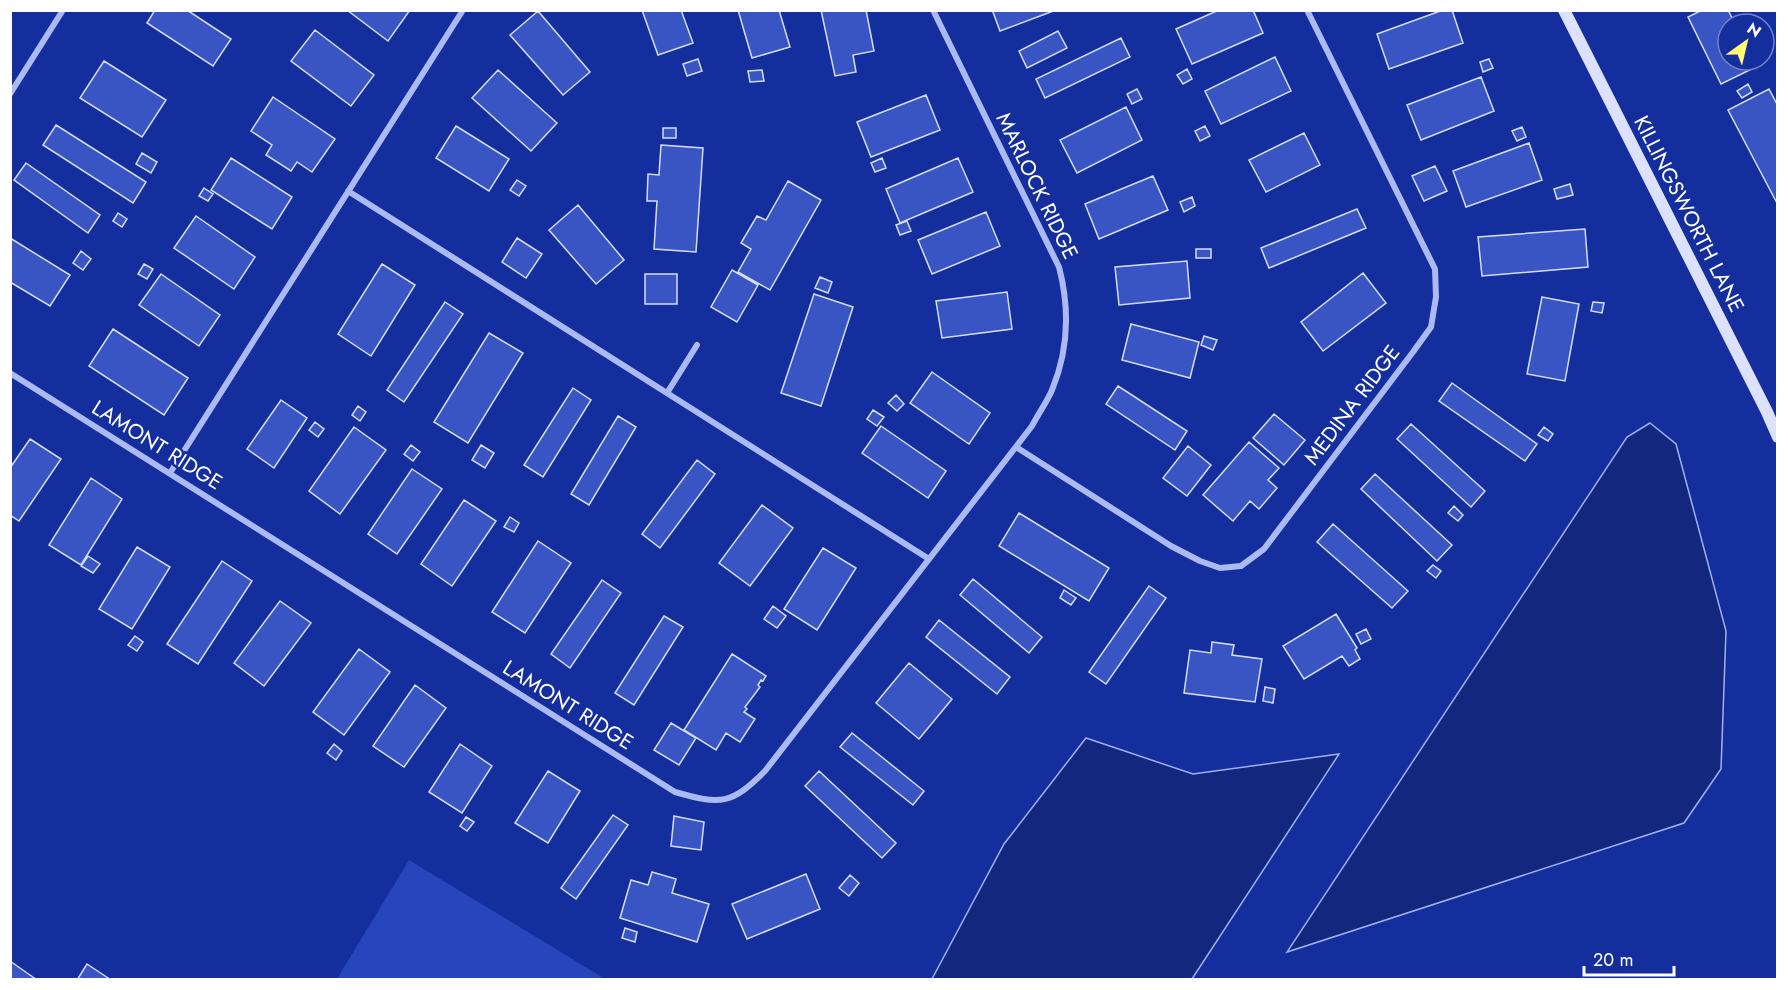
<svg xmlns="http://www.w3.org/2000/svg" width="1788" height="990" viewBox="0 0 1788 990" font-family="Jost,sans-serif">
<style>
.green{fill:#2846bb}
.water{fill:#14277f;stroke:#9fb1f6;stroke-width:1.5}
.building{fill:#3954c3;stroke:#d5ddfd;stroke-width:1.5}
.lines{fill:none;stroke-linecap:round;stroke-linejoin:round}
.street{stroke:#acbaf3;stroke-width:6}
.secondary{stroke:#dce2fd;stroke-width:12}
.labels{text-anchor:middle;stroke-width:5;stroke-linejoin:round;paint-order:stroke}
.street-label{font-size:21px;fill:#fff;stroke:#152e9e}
</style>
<rect width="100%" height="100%" fill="#152e9e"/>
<path class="green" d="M409 860 605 979H337Z"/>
<path class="water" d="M1650 423 1676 444 1726 631 1721 769 1684 823 1287 952 1627 437Z
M1086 738 1193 774 1339 754 1192 979H932L1004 844Z"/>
<path class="building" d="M155 10H187L231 39 213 66 147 23Z
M347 10H410L388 41Z
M642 10H681L693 43 658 55Z
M738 10H779L790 47 752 58Z
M821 10H866L874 51 853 55 856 72 835 76Z
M996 10H1056L1000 31 993 12Z
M1219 10H1253L1263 33 1192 64 1176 29Z
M1443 10H1452L1463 43 1389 69 1377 34Z
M1702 10H1728L1735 24H1728V60H1752L1756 67 1721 84 1688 17Z
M538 11 590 72 563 95 510 35Z
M315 30 374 75 351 106 291 61Z
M1058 31 1067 48 1027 68 1019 51Z
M1121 38 1130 57 1045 98 1036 79Z
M1275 57 1291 91 1221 124 1205 91Z
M698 59 702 71 687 76 683 64Z
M1489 59 1493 68 1483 72 1480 62Z
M104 61 166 100 142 137 80 98Z
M1187 69 1192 79 1183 84 1177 75Z
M498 70 557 123 531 151 472 98Z
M762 70 764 81 750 82 748 71Z
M1481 77 1494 111 1421 140 1407 105Z
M1748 84 1752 92 1742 98 1737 91Z
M1137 89 1142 99 1132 104 1127 94Z
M1769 89 1778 106V205L1728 110Z
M926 95 940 130 871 157 857 122Z
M273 97 335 139 312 172 297 162 291 171 266 155 272 145 251 131Z
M1126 107 1142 140 1077 173 1060 140Z
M56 125 146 182 133 203 43 145Z
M456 126 509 159 489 191 436 158Z
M1205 126 1210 136 1200 141 1195 131Z
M1522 127 1526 137 1517 141 1512 131Z
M663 128H676V138H663Z
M1304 133 1320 165 1266 192 1249 160Z
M1529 143 1542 180 1466 207 1453 171Z
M661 145 703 148 696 252 654 249 657 201H647L648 174 659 175Z
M142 153 157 162 151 173 136 164Z
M231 158 292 197 272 229 211 190Z
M882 158 886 168 875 172 871 163Z
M958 158 973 192 900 223 886 189Z
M26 163 100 215 88 233 14 180Z
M1435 166 1447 191 1424 201 1412 176Z
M1153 176 1168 210 1099 239 1085 204Z
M517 180 526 186 519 196 510 190Z
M788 181 821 200 770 290 738 272 751 249 741 243 757 216 766 220Z
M1570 184 1573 195 1557 199 1554 189Z
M204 188 213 194 208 201 199 196Z
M1192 197 1195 206 1184 212 1180 202Z
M578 205 624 260 596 284 549 230Z
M1357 209 1366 228 1269 268 1261 248Z
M986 212 1000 246 932 274 918 240Z
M118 213 127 219 122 227 113 221Z
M196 216 255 257 234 289 174 248Z
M907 221 911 231 900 235 896 225Z
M1585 229 1588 267 1482 276 1478 237Z
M10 238 70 275 50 306 10 282Z
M517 238 542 254 526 278 502 262Z
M1196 249H1211V258H1196Z
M81 251 91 259 83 270 73 263Z
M1187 261 1190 298 1119 305 1115 267Z
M144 264 153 269 147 279 138 274Z
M382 264 415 285 371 356 338 334Z
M732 270 758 285 737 322 711 307Z
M1363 273 1386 303 1323 351 1301 322Z
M161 274 220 315 199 346 139 305Z
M645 274H677V304H645Z
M820 277 832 282 828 293 815 288Z
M1007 292 1012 329 942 338 936 301Z
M814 294 853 307 821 406 781 393Z
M1542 297 1579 304 1565 381 1527 374Z
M445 302 463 314 404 402 387 390Z
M1593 302 1604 303 1602 313 1591 311Z
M1131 324 1199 342 1190 378 1122 360Z
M113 329 188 378 164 415 89 366Z
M489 333 523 353 468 443 434 422Z
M1204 336 1217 340 1213 350 1201 345Z
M932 372 990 413 969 444 910 403Z
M1452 383 1537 444 1525 461 1439 401Z
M1118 386 1187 431 1175 450 1106 404Z
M573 388 591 400 543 477 524 465Z
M896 395 904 404 897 411 888 403Z
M281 400 307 418 274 468 247 449Z
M358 406 366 412 360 421 352 415Z
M873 410 884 417 877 426 867 419Z
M1274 414 1305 440 1284 465 1253 438Z
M618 416 636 427 589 505 571 494Z
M315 422 324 429 318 437 309 430Z
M1411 424 1485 491 1471 507 1397 439Z
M881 426 946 471 928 498 862 453Z
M354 427 386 450 340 514 309 491Z
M1544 427 1553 434 1548 441 1538 435Z
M30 439 61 459 19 521 10 515V468Z
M1249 442 1279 468 1268 480 1277 488 1259 509 1250 501 1233 521 1203 495Z
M411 445 420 452 413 461 404 454Z
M481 445 494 453 485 468 472 460Z
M1188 446 1211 465 1187 496 1163 478Z
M697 460 715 474 660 548 642 534Z
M412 469 442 489 397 554 368 534Z
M1375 474 1452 545 1437 561 1361 489Z
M91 478 122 499 81 565 49 545Z
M464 500 496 521 452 586 421 564Z
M762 505 793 528 750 586 719 563Z
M1454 506 1463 515 1458 521 1448 513Z
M1019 513 1109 568 1089 601 999 546Z
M510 517 519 523 514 532 504 527Z
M1333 524 1408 591 1392 608 1317 542Z
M538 541 571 563 525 633 492 612Z
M137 547 170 567 132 629 99 609Z
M823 548 856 568 817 630 784 609Z
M88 556 100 564 93 573 81 566Z
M222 561 252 581 198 664 167 644Z
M1433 565 1441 571 1436 578 1427 571Z
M973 579 1042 637 1029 653 960 595Z
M602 580 621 593 570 668 551 654Z
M1149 586 1166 598 1106 684 1089 672Z
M1064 590 1076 598 1071 605 1060 598Z
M280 601 311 623 264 686 234 663Z
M773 606 786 616 777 628 764 619Z
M1336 614 1357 648 1355 650 1360 659 1349 666 1342 656 1304 679 1283 646Z
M664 616 683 627 634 705 615 693Z
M939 620 1010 677 997 694 926 637Z
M1366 629 1371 639 1361 644 1356 634Z
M135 636 143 642 137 651 128 645Z
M1212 642 1234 645 1232 655 1262 659 1255 702 1184 693 1190 650 1211 653Z
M359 649 390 672 344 735 313 712Z
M732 654 766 676 763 681 761 680 758 685 760 687 745 707 747 709 744 712 755 719 740 742 726 733 716 750 684 730Z
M909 663 952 699 919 739 876 703Z
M415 685 446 708 404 767 373 746Z
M1265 687 1275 689 1273 703 1263 701Z
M671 723 696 738 679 765 654 750Z
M852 733 924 791 913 805 840 747Z
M334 744 342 751 336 760 327 753Z
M460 744 492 766 462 813 429 792Z
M548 771 580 791 548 843 515 823Z
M819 771 896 843 882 858 805 786Z
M613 815 628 825 576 899 561 888Z
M674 816 704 822 701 850 671 846Z
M466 817 474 822 467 831 460 826Z
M652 872 676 879 672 893 709 904 697 942 620 918 631 880 648 885Z
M806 874 820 909 747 939 732 904Z
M850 875 859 883 849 896 839 888Z
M625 928 637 932 635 942 622 938Z
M10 961 37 980H10Z
M87 964 111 980H77Z"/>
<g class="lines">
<path class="street" d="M10 94 63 10
M348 191 929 559
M10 373 675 792C721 805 731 805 765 771L1032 426C1038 414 1047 402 1052 390 1069 349 1070 309 1059 267L933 10
M667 393 697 345
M1016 447 1171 546 1200 561 1220 568 1241 566 1264 549 1413 352 1431 327 1436 297 1435 269 1307 10
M170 473 463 10"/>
<path class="secondary" d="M1564 10 1767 412 1778 437"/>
</g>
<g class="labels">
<g class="street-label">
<text transform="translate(1037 186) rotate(64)" y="7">MARLOCK RIDGE</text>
<text transform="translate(1689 214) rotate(63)" y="7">KILLINGSWORTH LANE</text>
<text transform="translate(1352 405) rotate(-53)" y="7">MEDINA RIDGE</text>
<text transform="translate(157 445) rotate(32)" y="7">LAMONT RIDGE</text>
<text transform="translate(568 705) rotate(32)" y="7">LAMONT RIDGE</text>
</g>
</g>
<rect width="1788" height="990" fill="none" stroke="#ffffff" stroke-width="24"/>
<g transform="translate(1746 42) rotate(34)"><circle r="28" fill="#152e9e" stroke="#7382c5" stroke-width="1.5"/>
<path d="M0-4.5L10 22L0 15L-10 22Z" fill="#fffa6f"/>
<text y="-9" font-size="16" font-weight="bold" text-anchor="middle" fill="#ffffff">N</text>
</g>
<path d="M1584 966v9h90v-9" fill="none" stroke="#ffffff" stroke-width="3"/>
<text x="1593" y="966" font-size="18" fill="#ffffff" stroke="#152e9e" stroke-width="4.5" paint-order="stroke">20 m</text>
</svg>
